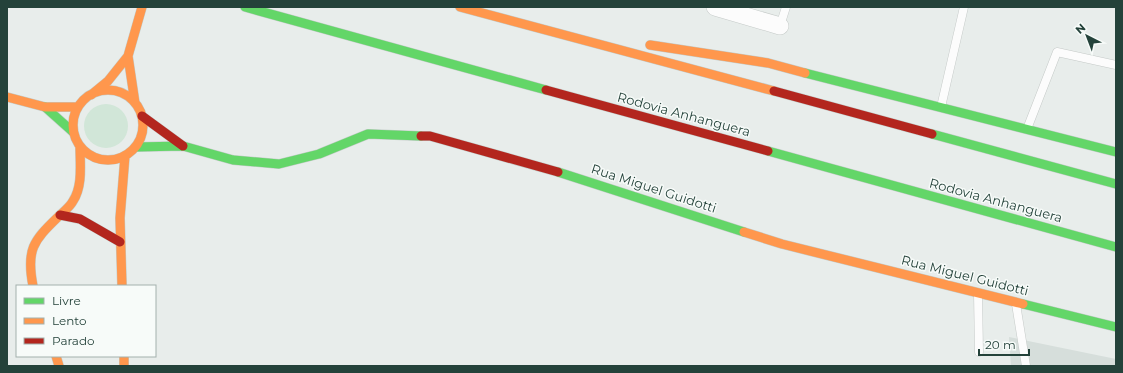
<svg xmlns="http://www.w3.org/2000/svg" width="1123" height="373" viewBox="0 0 1123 373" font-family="Montserrat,sans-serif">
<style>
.built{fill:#d6dedb}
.green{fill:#d1e6d8}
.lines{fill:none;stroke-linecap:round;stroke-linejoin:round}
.lane-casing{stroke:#c5cac8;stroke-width:9}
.street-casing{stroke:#c5cac8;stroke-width:18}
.fast-casing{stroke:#c3cbc8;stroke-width:10}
.slow-casing{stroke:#c3cbc8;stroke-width:10}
.jam-casing{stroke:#c3cbc8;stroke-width:10}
.lane{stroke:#fcfcfc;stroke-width:8}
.street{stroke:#fcfcfc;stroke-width:17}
.fast{stroke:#63d668;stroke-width:9}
.slow{stroke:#ff974d;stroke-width:9}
.jam{stroke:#b3261e;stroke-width:9}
.labels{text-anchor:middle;stroke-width:3;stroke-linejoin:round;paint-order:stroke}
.street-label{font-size:13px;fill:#24423a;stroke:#f7fbf9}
</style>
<rect width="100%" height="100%" fill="#e8edeb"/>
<path class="built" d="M1009 337 1116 359V366H1011Z"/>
<path class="green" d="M84 126a22 22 0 1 1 44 0a22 22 0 1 1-44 0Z"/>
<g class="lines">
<g class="lane-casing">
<path id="lane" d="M780 26 786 7
M941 107 964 7
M1027 129 1057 52 1116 65
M978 294 979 352
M1016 304 1026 366"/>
</g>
<g class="street-casing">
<path id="street" d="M715 7 780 26"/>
</g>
<g class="fast-casing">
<path id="fast" d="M245 7 546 90
M805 73 1116 152
M45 107 73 132
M932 134 1116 184
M136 147 183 146 233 160 279 164 319 154 368 134 421 136
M768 151 1116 247
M558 172 744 232
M1023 304 1116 327"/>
</g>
<g class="slow-casing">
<path id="slow" d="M460 7 774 91
M650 45 768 63 805 73
M128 56 135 103
M73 125a35 35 0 1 1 70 0a35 35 0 1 1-70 0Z
M91 95 108 81 128 56 142 7
M7 97 45 107H78
M744 232 782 244 1023 304
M33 286C26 250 33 241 58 217 63 212 70 207 73 201 83 186 80 164 80 147
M122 286 120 218 125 156
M56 356 59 366
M124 356V366"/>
</g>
<g class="jam-casing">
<path id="jam" d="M546 90 768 151
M774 91 932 134
M142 116 183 146
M421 136H430L558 172
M60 215 80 219 120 242"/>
</g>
<use href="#lane" class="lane"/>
<use href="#street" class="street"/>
<use href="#fast" class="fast"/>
<use href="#slow" class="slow"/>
<use href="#jam" class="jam"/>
</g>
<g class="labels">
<g class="street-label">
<text transform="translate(684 114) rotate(15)" y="5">Rodovia Anhanguera</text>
<text transform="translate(654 188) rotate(18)" y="5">Rua Miguel Guidotti</text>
<text transform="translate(996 200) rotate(15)" y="5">Rodovia Anhanguera</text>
<text transform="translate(965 275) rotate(14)" y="5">Rua Miguel Guidotti</text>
</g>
</g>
<rect width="1123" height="373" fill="none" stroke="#24423a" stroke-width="16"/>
<rect x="16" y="285" width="140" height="72" fill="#f7fbf9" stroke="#a3b1ad"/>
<rect x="24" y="298" width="20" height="6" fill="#63d668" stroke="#a3b1ad"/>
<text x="52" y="305" font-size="12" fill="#24423a">Livre</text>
<rect x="24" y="318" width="20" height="6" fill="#ff974d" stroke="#a3b1ad"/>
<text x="52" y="325" font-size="12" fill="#24423a">Lento</text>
<rect x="24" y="338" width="20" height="6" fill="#b3261e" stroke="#a3b1ad"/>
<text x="52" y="345" font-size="12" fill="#24423a">Parado</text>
<g transform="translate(1087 36) rotate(318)" stroke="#f7fbf9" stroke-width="3" paint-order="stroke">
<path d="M0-3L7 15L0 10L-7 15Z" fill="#24423a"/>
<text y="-6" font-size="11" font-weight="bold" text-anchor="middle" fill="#24423a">N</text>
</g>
<path d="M979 349v6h50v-6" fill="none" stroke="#24423a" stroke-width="2"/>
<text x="985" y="349" font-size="12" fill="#24423a" stroke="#f7fbf9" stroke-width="3" paint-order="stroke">20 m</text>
</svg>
